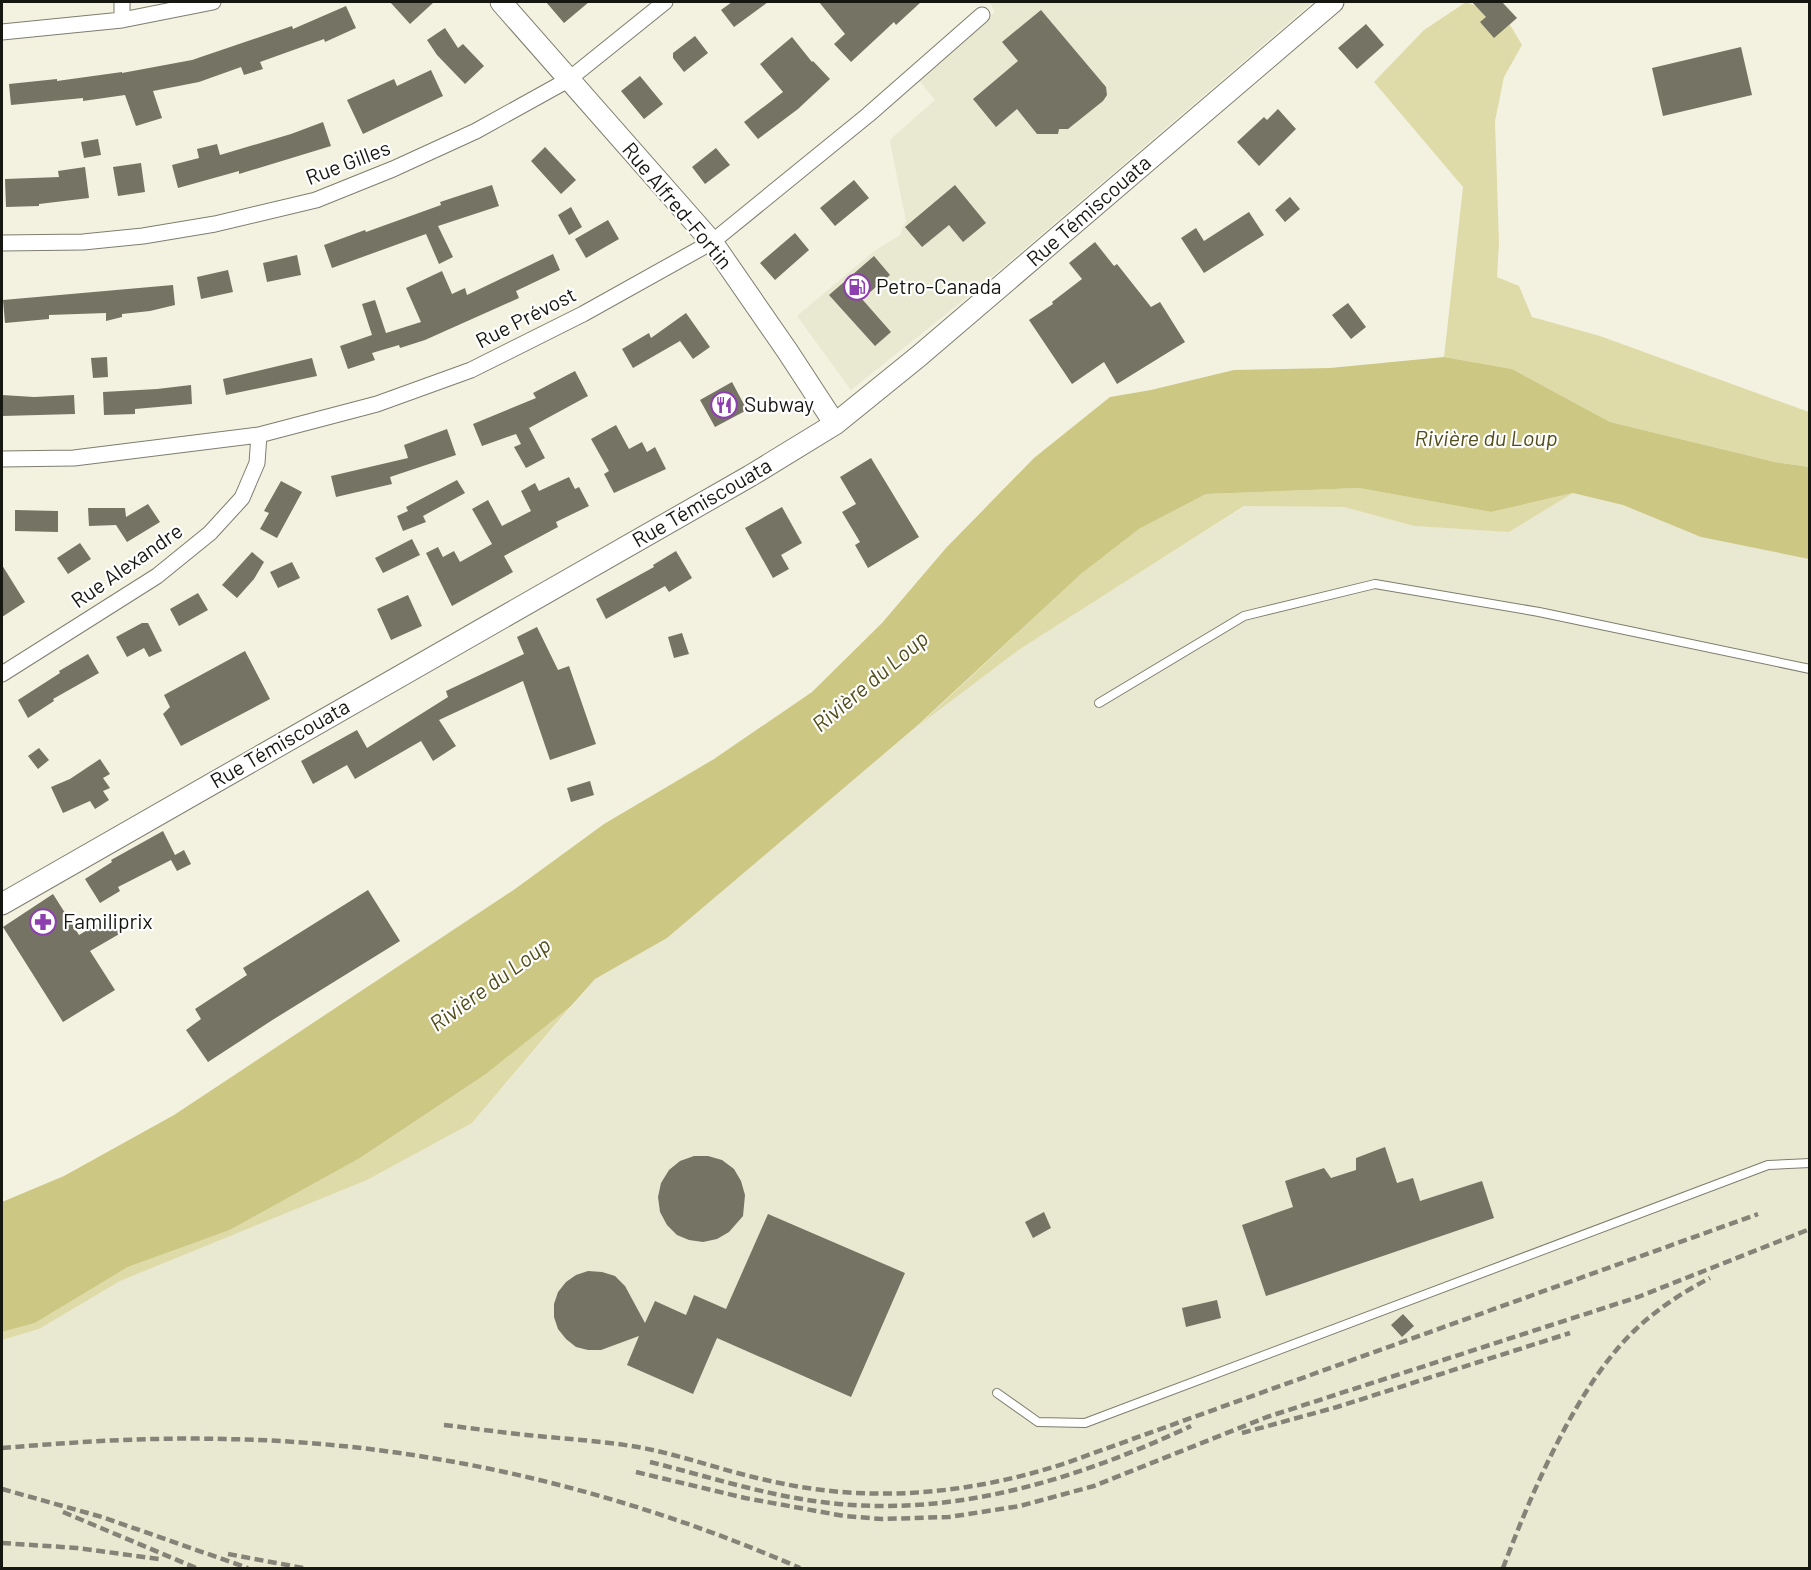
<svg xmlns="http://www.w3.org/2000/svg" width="1811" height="1570" viewBox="0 0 1811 1570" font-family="Barlow,sans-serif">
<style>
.built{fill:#e9e8d0}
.green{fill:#dedba9}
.water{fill:#ccc782}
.building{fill:#747364}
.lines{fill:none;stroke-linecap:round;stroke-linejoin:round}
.lane-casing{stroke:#7e7d6e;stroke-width:10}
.street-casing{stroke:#7e7d6e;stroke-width:17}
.secondary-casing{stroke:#7e7d6e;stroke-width:23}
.lane{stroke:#fff;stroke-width:8}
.street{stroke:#fff;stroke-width:15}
.secondary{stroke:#fff;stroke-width:21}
.rail{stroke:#848378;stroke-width:4.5;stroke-dasharray:9 4.5;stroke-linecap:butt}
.labels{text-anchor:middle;stroke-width:4.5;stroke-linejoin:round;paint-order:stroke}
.street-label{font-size:21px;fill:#171711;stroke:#fff}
.poi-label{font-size:21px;fill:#171711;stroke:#fff;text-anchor:start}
.water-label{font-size:22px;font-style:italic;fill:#524e1b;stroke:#fff}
</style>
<rect width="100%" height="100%" fill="#f3f2e1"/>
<path class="built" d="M989 2H1313L981 286 851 390 797 316 873 252 900 235 906 221 890 142 893 137 935 100 918 79 995 12Z
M1573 493 1623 505 1701 537 1809 559V1568H2V1340L39 1329 120 1281 367 1180 472 1123 595 979 667 938 918 725 1020 649 1245 506 1344 507 1414 526 1509 532Z"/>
<path class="green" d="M1466 2 1506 18 1522 45 1504 77 1495 121 1499 243 1497 277 1519 286 1532 317 1600 336 1809 412V467L1775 462 1610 422 1512 369 1444 357 1463 187 1374 82 1424 30Z
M1359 488 1491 512 1573 493 1509 532 1414 526 1344 507 1244 506 1020 649 919 725 1081 574 1139 529 1206 494Z
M571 1006 472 1123 367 1180 120 1281 39 1329 2 1340V1332L35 1323 128 1267 230 1230 360 1158 486 1074Z"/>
<path class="water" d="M1444 357 1512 369 1610 422 1775 462 1809 467V559L1701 537 1623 505 1573 493 1491 512 1359 488 1206 494 1139 529 1081 574 918 725 667 938 595 979 571 1006 486 1074 360 1158 230 1230 128 1267 35 1323 2 1332V1202L64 1176 174 1115 515 889 604 824 714 759 812 692 882 623 946 548 1034 458 1110 397 1151 390 1234 370 1330 368Z"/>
<path class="building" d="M390 2H434L410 24Z
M546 2H589L564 23Z
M732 2H768L734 27 721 10Z
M819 2H921L896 25 894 22 851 62 834 44 845 34Z
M1472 2H1502L1517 18 1494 38 1480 22 1486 17Z
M346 6 356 28 325 42 324 39 260 62 263 69 244 75 241 67 199 82 153 91 162 118 136 126 125 95 83 101V98L11 105 9 84 57 79V81L122 72V73L192 60 292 26 293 29Z
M1041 10 1106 87 1107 95 1103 101 1068 129H1059L1058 134H1037L1017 109 996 127 973 99 1018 61 1002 42Z
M1366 24 1384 45 1357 69 1338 48Z
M445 28 458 48 463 44 484 66 465 84 437 55 427 40Z
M695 36 708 53 684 72 673 58V53Z
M792 37 812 62 813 61 830 79 798 109 758 139 744 122 783 92 760 64Z
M1741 47 1752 95 1663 116 1652 68Z
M431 70 443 96 363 134 347 100 394 79 397 86Z
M640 76 663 104 644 119 621 91Z
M1278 109 1296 129 1259 166 1237 142 1264 117 1267 120Z
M323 122 331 146 239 174V171L178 188 172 165 199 158 197 149 217 144 220 155 291 134Z
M98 139 101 155 84 158 81 142Z
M545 147 576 180 561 194 531 161Z
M716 148 730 165 705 184 692 167Z
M141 163 145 192 118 196 113 167Z
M85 167 89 198 39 204V206L6 207 5 179 59 177 58 171Z
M854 180 869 198 835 226 820 208Z
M492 185 499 206 438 226 453 257 439 264 426 234 332 268 324 245 365 230 366 232 441 205 440 202Z
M955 185 986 223 963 242 949 225 922 247 905 227Z
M1290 197 1300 209 1285 222 1275 210Z
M571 207 582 227 569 235 558 215Z
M1249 212 1264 235 1204 273 1181 238 1196 228 1204 241Z
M608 220 619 239 586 258 575 239Z
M795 233 809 250 775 280 760 263Z
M1095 242 1114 266 1117 264 1151 307 1160 302 1185 342 1117 384 1104 362 1072 384 1029 320 1053 304 1052 302 1082 279 1069 263Z
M553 254 560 270 516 291 519 298 425 340 400 348 399 345 372 353 375 360 348 369 340 346 372 335 362 304 375 300 386 333 421 322 406 288 442 271 452 294 465 288 467 295Z
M297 255 301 275 267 282 263 263Z
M874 256 890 275 862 299 891 332 875 346 829 295Z
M228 270 233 292 201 299 197 277Z
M173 285 175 305 150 311 122 314V317L106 321V313L49 315V319L5 323 3 300Z
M1348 303 1366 327 1351 339 1332 315Z
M686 313 710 347 693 359 680 341 633 368 622 349 649 333 651 338Z
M107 357 108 377 93 378 91 358Z
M312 358 317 376 226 395 223 379Z
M575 371 588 396 529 428 545 458 526 468 514 447 521 444 516 434 482 446 473 424 536 398 533 393Z
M732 382 747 410 715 427 700 400Z
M191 385 192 404 135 409V414L104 415 103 392 157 389Z
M2 395 34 397 74 395 75 414 2 416Z
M616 425 629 449 642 442 647 452 655 447 666 469 614 493 604 474 609 471 591 439Z
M447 429 456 455 390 477 392 484 336 497 331 476 408 458 404 445Z
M871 458 919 537 868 568 855 545 860 542 842 512 856 504 840 477Z
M569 477 575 489 579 487 589 506 556 522 558 527 504 556 513 572 452 606 426 553 438 547 443 557 454 551 460 562 492 544 472 509 488 500 502 526 531 511 521 491 535 483 539 491Z
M457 480 465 493 423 516 426 522 403 531 397 516 408 511 406 507Z
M281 481 302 492 277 538 260 529 269 513 264 511Z
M148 504 160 522 127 542 116 525 89 526 88 508H125L126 517Z
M782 507 802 543 781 555 789 569 773 578 745 528Z
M15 510 58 511V532L15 531Z
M412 539 420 555 383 573 375 558Z
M80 543 91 559 68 574 57 558Z
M676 551 692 578 669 592 665 586 606 619 596 599 654 567 653 565Z
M252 552 264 562 254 579 237 598 222 585Z
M292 562 300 578 278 588 270 572Z
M2 565 25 602 2 617Z
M198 593 208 610 179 626 170 609Z
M408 595 422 626 391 640 377 609Z
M142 623H148L162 651 149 657 144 648 127 657 116 637Z
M537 627 558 670 569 666 596 744 550 760 523 681 439 720 456 746 433 761 421 741 355 779 347 765 313 784 301 761 357 730 367 748 448 697 446 691 524 654 517 637Z
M682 633 689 654 674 658 668 637Z
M245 651 270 699 181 746 163 714 170 707 164 695Z
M88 654 99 673 53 699 54 701 28 718 18 700 60 673 59 671Z
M39 748 49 760 38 769 28 756Z
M100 759 110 774 103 778 110 788 103 791 109 800 95 809 90 801 63 813 51 787 70 779Z
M590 781 594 795 571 802 567 788Z
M163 831 175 855 184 850 191 864 177 871 171 860 118 887 120 891 100 903 85 879 112 862 111 860Z
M368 890 400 941 274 1019 208 1062 186 1030 201 1019 195 1009 247 975 243 968Z
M53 894 79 935 111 916 121 933 90 951 115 990 63 1022 3 927Z
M1385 1147 1397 1183 1413 1178 1420 1201 1482 1181 1494 1218 1266 1296 1242 1225 1293 1207 1285 1181 1324 1168 1331 1178 1356 1170V1158Z
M694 1156H708L722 1160 734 1169 741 1181 745 1195 743 1216 729 1232 717 1239 703 1242 689 1240 677 1235 667 1225 660 1212 658 1197 661 1183 669 1170 680 1161Z
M1044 1212 1051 1228 1033 1238 1025 1222Z
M768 1214 905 1273 851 1397 717 1338 693 1394 627 1365 639 1336 601 1350H588L576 1347 566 1339 558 1329 554 1317V1304L558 1292 566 1282 576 1275 588 1271 602 1272 615 1276 625 1286 645 1323 655 1301 686 1315 694 1295 726 1309Z
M1217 1300 1221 1318 1186 1327 1182 1308Z
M1403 1314 1414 1326 1402 1337 1391 1325Z"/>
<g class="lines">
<g class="lane-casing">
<path id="lane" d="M1099 703 1244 616 1375 584 1539 612 1810 669
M997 1393 1038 1422 1085 1423 1768 1165 1810 1163"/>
</g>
<g class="street-casing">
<path id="street" d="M122 20V2
M2 32 122 20 213 2
M2 243 83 242 143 236 215 224 316 200 393 169 476 131 568 80 665 2
M2 459 74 458 259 435 377 404 471 370 583 314 712 242 868 115 982 15
M2 674 157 576 210 533 242 498 257 463 259 435"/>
</g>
<g class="secondary-casing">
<path id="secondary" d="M501 2 712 242 788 352 835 424
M2 904 750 476 835 424 919 356 1333 2"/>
</g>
<use href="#lane" class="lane"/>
<use href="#street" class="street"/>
<use href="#secondary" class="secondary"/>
<path class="rail" d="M444 1425C478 1429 513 1434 548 1437 579 1440 611 1442 643 1448 684 1456 724 1471 766 1480 867 1504 968 1495 1066 1463L1758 1214
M1242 1433 1337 1407 1570 1333
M2 1448C75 1442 149 1437 224 1439 421 1442 619 1489 800 1568
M650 1462C707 1476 764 1495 822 1502 950 1519 1076 1480 1191 1426
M636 1472 745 1498 844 1516 882 1519 949 1517 1020 1506 1094 1486 1267 1417 1638 1297 1810 1229
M2 1489 102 1517 248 1568
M63 1512 196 1568
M2 1543 77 1548 159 1559
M228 1554 303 1568
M1503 1568C1531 1494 1577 1385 1635 1330 1657 1309 1683 1292 1710 1278"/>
</g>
<defs>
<g id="fuel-ring" transform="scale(1.35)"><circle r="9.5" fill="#fff" stroke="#8e3faf" stroke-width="1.5"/><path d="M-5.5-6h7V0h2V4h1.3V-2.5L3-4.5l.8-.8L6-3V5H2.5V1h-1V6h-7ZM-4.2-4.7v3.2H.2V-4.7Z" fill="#8e3faf"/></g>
<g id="restaurant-ring" transform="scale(1.35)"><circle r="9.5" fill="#fff" stroke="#8e3faf" stroke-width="1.5"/><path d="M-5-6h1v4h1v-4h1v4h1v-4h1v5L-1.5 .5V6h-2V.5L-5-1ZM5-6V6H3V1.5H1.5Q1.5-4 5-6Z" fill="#8e3faf"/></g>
<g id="pharmacy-ring" transform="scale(1.35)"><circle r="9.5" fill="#fff" stroke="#8e3faf" stroke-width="1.5"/><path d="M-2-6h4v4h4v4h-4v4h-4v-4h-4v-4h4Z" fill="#8e3faf"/></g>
</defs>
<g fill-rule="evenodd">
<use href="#fuel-ring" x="857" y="287"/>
<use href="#restaurant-ring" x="724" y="405"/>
<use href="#pharmacy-ring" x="43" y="922"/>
</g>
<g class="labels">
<g class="street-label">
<text transform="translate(348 163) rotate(-21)" y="7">Rue Gilles</text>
<text transform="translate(677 206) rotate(50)" y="7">Rue Alfred-Fortin</text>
<text transform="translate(1089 211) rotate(-41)" y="7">Rue Témiscouata</text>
<text transform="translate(526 318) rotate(-27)" y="7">Rue Prévost</text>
<text transform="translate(702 503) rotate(-30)" y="7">Rue Témiscouata</text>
<text transform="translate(127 566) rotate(-35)" y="7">Rue Alexandre</text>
<text transform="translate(280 744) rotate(-30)" y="7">Rue Témiscouata</text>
</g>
<g class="poi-label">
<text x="876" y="294">Petro-Canada</text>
<text x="744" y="412">Subway</text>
<text x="63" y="929">Familiprix</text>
</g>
<g class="water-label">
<text x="1486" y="446">Rivière du Loup</text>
<text transform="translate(870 681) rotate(-40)" y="8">Rivière du Loup</text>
<text transform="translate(490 984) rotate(-36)" y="8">Rivière du Loup</text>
</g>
</g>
<rect width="1811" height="1570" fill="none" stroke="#171711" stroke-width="6"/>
</svg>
